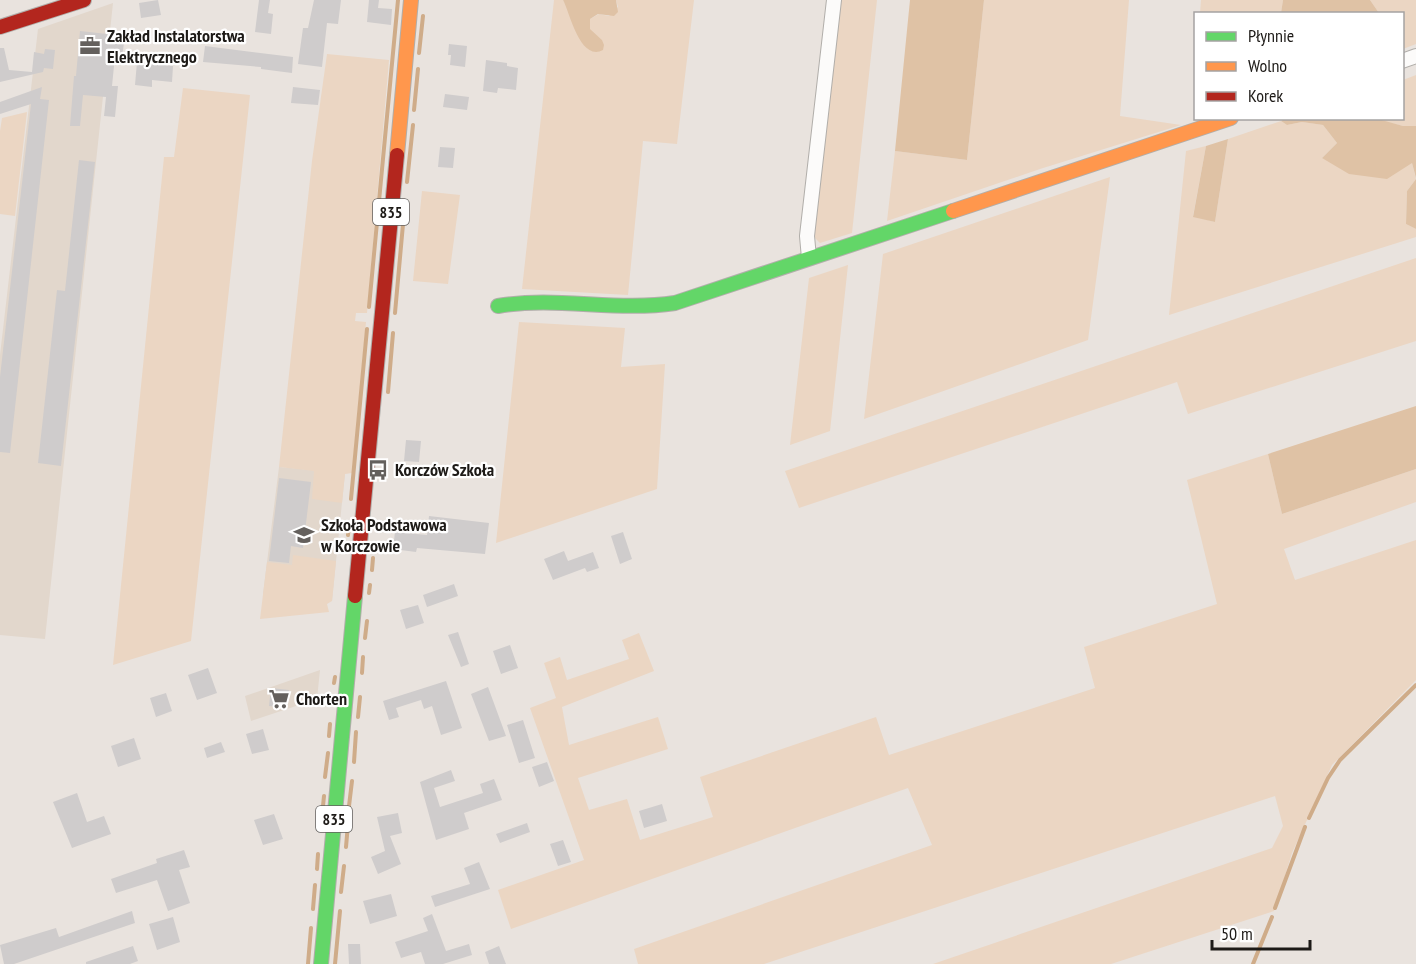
<svg xmlns="http://www.w3.org/2000/svg" width="1416" height="964" viewBox="0 0 1416 964" font-family="'PT Sans Narrow',sans-serif">
<style>
.built{fill:#e2d7cc}
.green{fill:#ebd6c3}
.forest{fill:#dfc2a5}
.lines{fill:none;stroke-linecap:round;stroke-linejoin:round}
.stream{stroke:#cfac89;stroke-width:4}
.building{fill:#cfcccc}
.street-casing{stroke:#b1aeaa;stroke-width:16}
.fast-casing{stroke:#b1aeaa;stroke-width:16}
.slow-casing{stroke:#b1aeaa;stroke-width:16}
.jam-casing{stroke:#b1aeaa;stroke-width:16}
.street{stroke:#fcfbfa;stroke-width:14}
.fast{stroke:#63d668;stroke-width:14}
.slow{stroke:#ff974d;stroke-width:14}
.jam{stroke:#b3261e;stroke-width:14}
.labels{text-anchor:middle;stroke-width:4.5;stroke-linejoin:round;paint-order:stroke}
.shield{fill:#fff;stroke:#615f5d;stroke-width:1.5}
.shield-label{font-size:16px;font-weight:bold;fill:#1d1a17}
.poi-label{font-size:18px;font-weight:bold;fill:#1d1a17;stroke:#fff;text-anchor:start}
</style>
<rect width="100%" height="100%" fill="#e9e3de"/>
<path class="built" d="M113 3 45 639 0 635V355L38 29Z
M279 467 345 473 332 601 263 594Z
M320 670 317 699 251 721 245 696Z"/>
<path class="green" d="M554 0H563L569 11 574 27 602 40 590 30V19L599 14 609 16 618 7 616 0H694L677 144 643 141 628 295 522 289Z
M841 0H877L852 233 820 243 814 237Z
M984 0H1129L1120 116 1181 125 1040 169 887 221 895 151 967 160Z
M1201 0H1283L1281 13H1200Z
M1370 0H1416V44L1403 49 1402 14 1379 13Z
M327 54 389 60 367 313H356L355 321 366 322 352 473 345 474 342 503 312 499 314 471 279 467 312 161Z
M1416 75V126H1403L1378 120 1402 118 1403 80Z
M183 88 250 95 191 641 113 665 164 157H174Z
M27 112 15 216 0 214V131L2 118Z
M1281 121 1287 125 1302 122 1323 125 1337 143 1322 158 1412 163 1416 179 1407 191 1406 224 1416 229V237L1169 315 1186 151 1206 146 1193 216 1215 222 1228 139Z
M1110 177 1088 340 864 419 883 254Z
M422 191 460 195 448 284 413 281Z
M1416 258V341L1188 414 1177 382 799 508 785 471Z
M848 265 830 431 790 445 809 278Z
M519 322 625 328 621 367 665 364 657 489 496 543Z
M1268 454 1282 514 1416 469V502L1284 549 1295 580 1416 540V680L1332 765 1292 853 1274 911 1111 964H933L1272 848 1283 826 1275 796 764 964H638L634 949 932 845 908 788 511 929 498 890 584 860 530 708 556 698 544 663 560 657 567 680 629 659 622 640 639 633 654 671 562 707 569 745 658 717 668 749 578 778 589 810 627 799 640 840 713 817 700 777 876 717 889 755 1095 688 1084 647 1217 604 1187 480Z
M293 555 336 561 332 601 327 604 329 612 260 619 267 562 292 565Z"/>
<path class="forest" d="M563 0H616L618 12 614 16 598 14 590 19V29L602 40 604 45 603 50C580 62 570 13 563 0Z
M910 0H984L967 160 895 151Z
M1283 0H1370L1379 13H1281Z
M1287 118 1378 119 1403 126H1416V178L1412 163 1387 179 1349 174 1322 158 1337 143 1323 125 1302 122 1287 125 1281 121Z
M1228 139 1215 222 1193 217 1206 146Z
M1416 179V229L1406 224 1407 191Z
M1416 406V469L1282 514 1268 454Z"/>
<g class="lines">
<path class="stream" d="M419 53 423 16
M414 110 418 69
M407 182 413 125
M369 307 398 0
M395 313 405 202
M388 392 393 333
M351 499 367 329
M348 535 349 523
M372 570 373 558
M369 593 370 585
M365 638 367 621
M362 673 363 657
M334 683 335 677
M358 717 360 697
M329 736 330 724
M354 762 356 732
M325 777 328 753
M349 806 352 781
M1309 818 1328 778 1340 760 1416 685
M321 826 324 796
M346 847 348 824
M317 869 318 854
M341 892 344 866
M1275 908 1305 827
M313 909 315 885
M308 964 311 928
M335 964 340 911
M1253 964 1272 917"/>
</g>
<path class="building" d="M158 0 161 15 141 18 139 3Z
M259 0H270L268 13 273 14 271 34 255 32Z
M314 0H341L338 24 327 23 322 67 298 64 303 28H308Z
M369 0H379L378 8 392 9 391 25 367 22Z
M80 31 125 36 122 57 115 56 112 86H118L115 117 104 116 106 97 83 95 80 126H70L74 76H76Z
M449 44 467 46 465 67 450 65 451 55H448Z
M205 46 293 57 292 73 261 69V67L203 62Z
M0 48H4L9 70 32 72 34 52 44 54 45 49 55 50 53 69 44 68 43 72 0 82Z
M486 60 507 63V66L518 68 516 90 498 88 497 93 483 91Z
M137 62 173 66 172 82 152 80V87L135 85Z
M42 87 40 99 49 100 10 453 0 452V377L31 104 0 114V102Z
M293 87 320 90 318 105 291 103Z
M445 94 469 97 467 110 443 107Z
M440 147 455 148 453 168 438 167Z
M79 160 95 162 61 466 38 463 57 290 65 291Z
M406 440 421 441 419 462 404 461Z
M279 478 311 482 303 548 291 546 289 563 269 561Z
M429 516 489 523 485 554 417 548 416 552 393 549 395 532 427 535Z
M623 532 632 559 620 564 611 536Z
M564 551 568 561 593 552 599 568 587 572 585 568 553 580 544 559Z
M454 584 458 596 427 607 423 595Z
M418 605 424 623 406 629 400 610Z
M458 632 469 664 461 667 448 635Z
M510 645 518 668 501 674 493 651Z
M208 668 217 693 197 700 188 675Z
M446 681 462 728 441 735 432 706 424 709 421 700 396 708 399 717 389 720 383 701Z
M488 687 506 736 489 741 471 694Z
M271 688 289 690 287 708 269 706Z
M166 693 172 711 156 717 150 698Z
M523 720 535 758 519 763 507 725Z
M263 729 269 750 252 754 246 734Z
M134 738 141 759 118 767 111 746Z
M221 742 225 752 207 758 204 748Z
M547 762 554 781 539 787 532 767Z
M451 770 455 781 434 788 440 807 483 793 480 784 494 779 502 800 464 813 469 829 436 840 420 782Z
M77 793 87 822 104 816 111 834 72 848 53 802Z
M662 804 667 821 644 828 639 811Z
M398 813 402 833 390 836 401 864 378 874 371 857 385 851 377 817Z
M274 814 283 839 263 845 254 820Z
M527 823 530 832 500 843 496 834Z
M563 840 571 862 558 866 550 844Z
M184 850 190 867 179 870 190 903 168 911 157 880 116 893 111 879 157 863 156 859Z
M479 862 490 889 435 907 431 896 470 884 464 868Z
M391 894 397 916 370 924 363 901Z
M132 911 135 923 14 964H4L0 945 56 928 59 937Z
M432 914 446 951 469 944 472 955 443 964H425L421 952 401 958 395 942 428 931 423 918Z
M173 917 180 942 157 950 149 924Z
M348 944H360L361 964H349Z
M133 946 138 961 130 964H86V962Z
M499 946 506 964H489L485 952Z"/>
<g class="lines">
<g class="street-casing">
<path id="street" d="M1402 61 1416 56
M809 258 807 236 834 0"/>
</g>
<g class="fast-casing">
<path id="fast" d="M498 306C557 296 616 312 675 303L953 211
M321 964 355 596"/>
</g>
<g class="slow-casing">
<path id="slow" d="M397 155 411 0
M953 211 1231 118"/>
</g>
<g class="jam-casing">
<path id="jam" d="M0 27 84 0
M355 596 397 155"/>
</g>
<use href="#street" class="street"/>
<use href="#fast" class="fast"/>
<use href="#slow" class="slow"/>
<use href="#jam" class="jam"/>
</g>
<defs>
<g id="office-bare" transform="scale(1.62)"><path d="M-6-3h4V-5.5h4V-3h4V5H-6ZM-1-4.5V-3h2v-1.5ZM-6 0V1H6V0Z" fill="#64605d" stroke="#fff" stroke-width="2.5" paint-order="stroke"/></g>
<g id="bus-bare" transform="scale(1.62)"><path d="M-5-6H5V4H4V6H2V4H-2V6H-4V4H-5ZM-3.5-4V0h7V-4ZM-3.5 1.2v1.5H-2V1.2ZM2 1.2v1.5H3.5V1.2Z" fill="#64605d" stroke="#fff" stroke-width="2.5" paint-order="stroke"/></g>
<g id="school-bare" transform="scale(1.62)"><path d="M0-5L7-2L0 1L-7-2ZM-4 1L0 2.5L4 1V4Q0 6-4 4Z" fill="#64605d" stroke="#fff" stroke-width="2.5" paint-order="stroke"/></g>
<g id="supermarket-bare" transform="scale(1.62)"><path d="M-6-5.5h2.5l.6 2H6L4.5 2H-2.5L-4.4-4H-6ZM-1.5 3.2a1.3 1.3 0 1 0 .1 0ZM3 3.2a1.3 1.3 0 1 0 .1 0Z" fill="#64605d" stroke="#fff" stroke-width="2.5" paint-order="stroke"/></g>
</defs>
<g fill-rule="evenodd">
<use href="#office-bare" x="90" y="46"/>
<use href="#bus-bare" x="378" y="470"/>
<use href="#school-bare" x="304" y="535"/>
<use href="#supermarket-bare" x="279" y="699"/>
</g>
<g class="labels">
<g class="shield">
<rect x="373" y="199" width="36" height="26" rx="4.5"/>
<rect x="316" y="806" width="36" height="26" rx="4.5"/>
</g>
<g class="shield-label">
<text x="391" y="218">835</text>
<text x="334" y="825">835</text>
</g>
<g class="poi-label">
<text x="107" y="42">Zakład Instalatorstwa<tspan x="107" dy="21">Elektrycznego</tspan></text>
<text x="395" y="476">Korczów Szkoła</text>
<text x="321" y="531">Szkoła Podstawowa<tspan x="321" dy="21">w Korczowie</tspan></text>
<text x="296" y="705">Chorten</text>
</g>
</g>
<rect x="1194" y="12" width="210" height="108" fill="#ffffff" stroke="#a5a3a2" stroke-width="1.5"/>
<rect x="1206" y="32" width="30" height="9" fill="#63d668" stroke="#a5a3a2" stroke-width="1.5"/>
<text x="1248" y="42" font-size="18" fill="#1d1a17">Płynnie</text>
<rect x="1206" y="62" width="30" height="9" fill="#ff974d" stroke="#a5a3a2" stroke-width="1.5"/>
<text x="1248" y="72" font-size="18" fill="#1d1a17">Wolno</text>
<rect x="1206" y="92" width="30" height="9" fill="#b3261e" stroke="#a5a3a2" stroke-width="1.5"/>
<text x="1248" y="102" font-size="18" fill="#1d1a17">Korek</text>
<path d="M1212 940v9h98v-9" fill="none" stroke="#1d1a17" stroke-width="3"/>
<text x="1221" y="940" font-size="18" fill="#1d1a17" stroke="#ffffff" stroke-width="4.5" paint-order="stroke">50 m</text>
</svg>
